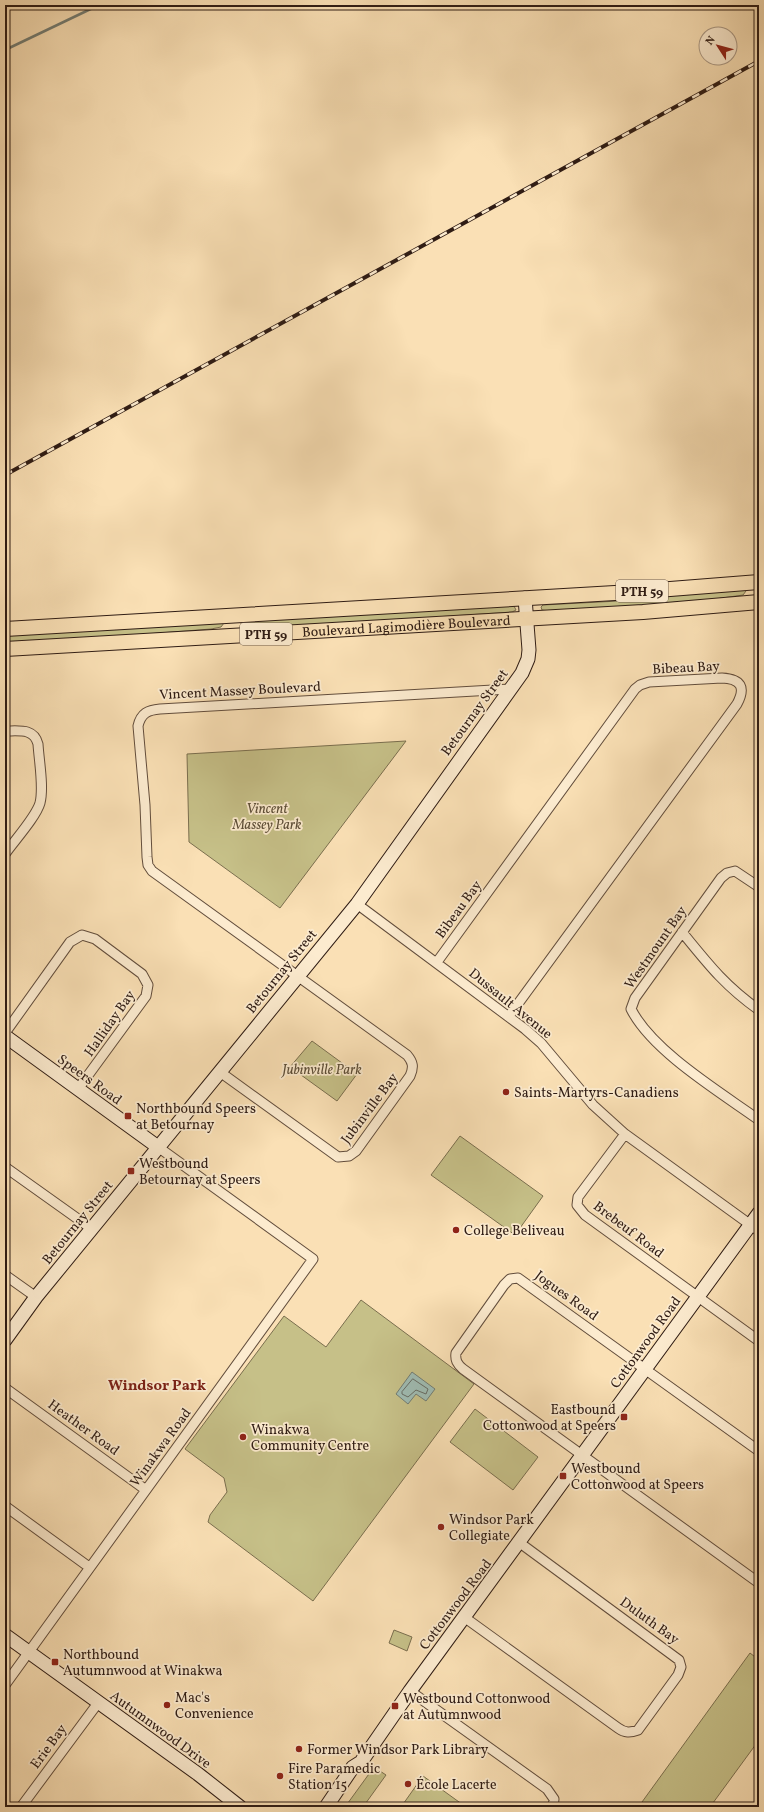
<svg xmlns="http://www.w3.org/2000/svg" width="764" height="1812" viewBox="0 0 764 1812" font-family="Vollkorn,serif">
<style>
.green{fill:#c6c088;stroke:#7a6e4e}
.water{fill:#9fbcb3;stroke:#727c73}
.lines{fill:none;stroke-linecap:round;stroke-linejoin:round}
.shore{stroke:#676c64;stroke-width:1}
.stream{stroke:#727c73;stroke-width:2.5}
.street-casing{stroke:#624d3c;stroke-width:11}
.secondary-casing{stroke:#2f1c14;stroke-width:15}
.primary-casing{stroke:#2f1c14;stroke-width:16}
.street{stroke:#fcebcf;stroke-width:9}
.secondary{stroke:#fcebcf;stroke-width:13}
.primary{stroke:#fae0b5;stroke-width:14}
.rail-casing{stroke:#2f1c14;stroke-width:4}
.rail{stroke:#fcebcf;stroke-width:2.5;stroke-dasharray:8;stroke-linecap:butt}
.poi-dot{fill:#8f2418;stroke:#fcebcf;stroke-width:1.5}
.labels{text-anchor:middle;stroke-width:3.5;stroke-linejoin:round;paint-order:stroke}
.shield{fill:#fcebcf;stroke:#6c5a4c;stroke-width:1}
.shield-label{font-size:13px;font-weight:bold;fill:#2f1c14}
.street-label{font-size:14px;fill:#2f1c14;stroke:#fcebcf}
.park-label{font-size:14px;font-style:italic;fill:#5c4d37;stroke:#fcebcf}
.poi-label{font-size:14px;fill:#2f1c14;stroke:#fcebcf;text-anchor:start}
.neighbourhood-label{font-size:15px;font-weight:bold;fill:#7a1f14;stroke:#fcebcf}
</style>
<rect width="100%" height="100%" fill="#fae0b5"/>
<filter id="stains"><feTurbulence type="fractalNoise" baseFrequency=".005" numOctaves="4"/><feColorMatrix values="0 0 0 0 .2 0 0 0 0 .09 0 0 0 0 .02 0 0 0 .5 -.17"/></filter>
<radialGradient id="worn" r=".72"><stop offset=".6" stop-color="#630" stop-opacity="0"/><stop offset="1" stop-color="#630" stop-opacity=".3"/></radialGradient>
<path class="green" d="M744 588 746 591 743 595 715 599 557 612 542 610 541 607 543 605 619 601Z
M506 605 514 606 516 610 512 612 252 629 239 622 240 621Z
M224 623 221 627 211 629 5 645V633Z
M406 741 280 908 189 842 187 754Z
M312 1041 357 1074 337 1101 290 1067Z
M460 1136 543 1196 515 1235 431 1175Z
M361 1300 474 1384 313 1601 208 1522 210 1515 227 1492 224 1478 185 1449 284 1316 326 1347Z
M475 1409 538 1457 513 1490 450 1442Z
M394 1630 412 1637 407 1651 389 1643Z
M750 1653 759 1660V1740L710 1807H649L642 1802Z
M374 1767 386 1775 363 1807H345Z
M423 1776 466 1807H401Z"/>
<path class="water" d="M412 1372 435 1389 426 1401 416 1394 408 1404 396 1394Z"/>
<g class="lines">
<path class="shore" d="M413 1379 428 1389 426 1394 416 1390 408 1397 402 1394V1392Z"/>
<path class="stream" d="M5 50 99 5"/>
<g class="street-casing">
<path id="street" d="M5 731C19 731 34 728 38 744 39 761 44 787 40 803 36 817 14 841 5 854
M759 887 735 871 727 873 721 878 635 998 631 1009C652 1051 720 1092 759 1120
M357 904 525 1029 541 1043 593 1105 625 1134 759 1231
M682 932C708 964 725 986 759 1010
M437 962 635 689 640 685 649 682 722 678C741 679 746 687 737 704L509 1016
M5 1033 70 942 82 935 95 939 142 974 148 985 146 996 78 1089
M220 1072 338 1157 349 1156 356 1151 410 1076C414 1067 413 1062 407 1055L152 871 148 865 147 857 145 805 138 726C141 713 148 710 160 709L511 689
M625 1134 578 1197 577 1205 585 1215 759 1341
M5 1167 92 1229
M5 1275 36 1297
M5 1388 146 1490
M759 1451 518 1278 510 1279 504 1285 456 1353C455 1360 457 1364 463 1369L759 1583
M5 1506 89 1567
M464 1617 618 1728C625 1733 630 1733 638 1730L678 1675 681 1667 679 1660 520 1543
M5 1685 313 1259 158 1147
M410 1691 547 1789 554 1799 553 1807
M21 1807 98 1703"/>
</g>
<g class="secondary-casing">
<path id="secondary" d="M5 1036 158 1147
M5 1340 36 1297 357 904 522 673 528 659 529 650 525 598
M5 1635 198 1774 240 1807
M326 1807 353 1767 361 1762 410 1691 759 1213"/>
</g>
<g class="primary-casing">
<g id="primary">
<path d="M5 629 632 592 759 582"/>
<path id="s1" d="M5 649 643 612 759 602"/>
</g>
</g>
<use href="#street" class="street"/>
<use href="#secondary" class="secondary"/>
<use href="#primary" class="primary"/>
<g class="rail-casing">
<path id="rail" d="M5 475 759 61"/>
</g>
<use href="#rail" class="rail"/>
</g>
<g class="poi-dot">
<circle cx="506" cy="1092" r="4"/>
<rect x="124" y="1112" width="8" height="8" rx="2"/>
<rect x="127" y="1167" width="8" height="8" rx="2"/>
<circle cx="456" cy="1230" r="4"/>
<rect x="620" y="1413" width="8" height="8" rx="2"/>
<circle cx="243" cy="1437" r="4"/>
<rect x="559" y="1472" width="8" height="8" rx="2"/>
<circle cx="441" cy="1527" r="4"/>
<rect x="51" y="1658" width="8" height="8" rx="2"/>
<circle cx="167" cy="1705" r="4"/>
<rect x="391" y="1702" width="8" height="8" rx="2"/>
<circle cx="299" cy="1749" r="4"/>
<circle cx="280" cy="1776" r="4"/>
<circle cx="408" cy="1784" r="4"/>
</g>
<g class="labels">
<g class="shield">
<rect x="616" y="580" width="52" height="22" rx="3"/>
<rect x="240" y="623" width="52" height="22" rx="3"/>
</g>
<g class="shield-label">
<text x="642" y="596">PTH 59</text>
<text x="266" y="639">PTH 59</text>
</g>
<g class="street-label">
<text dy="5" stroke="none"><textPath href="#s1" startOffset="402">Boulevard Lagimodière Boulevard</textPath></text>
<text transform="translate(686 667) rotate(-3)" y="5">Bibeau Bay</text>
<text transform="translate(240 690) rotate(-3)" y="5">Vincent Massey Boulevard</text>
<text transform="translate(474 712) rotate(-54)" y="5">Betournay Street</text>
<text transform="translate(458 909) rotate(-54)" y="5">Bibeau Bay</text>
<text transform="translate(655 947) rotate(-55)" y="5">Westmount Bay</text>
<text transform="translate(281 971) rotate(-51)" y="5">Betournay Street</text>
<text transform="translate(511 1003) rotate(39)" y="5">Dussault Avenue</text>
<text transform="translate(109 1023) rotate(-55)" y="5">Halliday Bay</text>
<text transform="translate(90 1079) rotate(36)" y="5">Speers Road</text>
<text transform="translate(369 1108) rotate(-53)" y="5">Jubinville Bay</text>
<text transform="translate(77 1222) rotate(-51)" y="5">Betournay Street</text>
<text transform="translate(629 1229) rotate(37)" y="5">Brebeuf Road</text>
<text transform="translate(567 1295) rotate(36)" y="5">Jogues Road</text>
<text transform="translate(645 1342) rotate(-54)" y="5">Cottonwood Road</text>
<text transform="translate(84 1427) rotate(36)" y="5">Heather Road</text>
<text transform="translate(160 1447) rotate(-54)" y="5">Winakwa Road</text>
<text transform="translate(455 1604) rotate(-53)" y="5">Cottonwood Road</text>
<text transform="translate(650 1620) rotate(36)" y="5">Duluth Bay</text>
<text transform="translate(161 1729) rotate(36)" y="5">Autumnwood Drive</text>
<text transform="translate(48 1746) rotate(-54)" y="5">Erie Bay</text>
</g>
<g class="park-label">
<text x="267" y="813">Vincent<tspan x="267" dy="16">Massey Park</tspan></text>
<text x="322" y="1074">Jubinville Park</text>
</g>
<g class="poi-label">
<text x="514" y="1097">Saints-Martyrs-Canadiens</text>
<text x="136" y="1113">Northbound Speers<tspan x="136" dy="16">at Betournay</tspan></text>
<text x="139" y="1168">Westbound<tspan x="139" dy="16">Betournay at Speers</tspan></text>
<text x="464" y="1235">College Beliveau</text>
<text x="616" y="1414" text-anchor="end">Eastbound<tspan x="616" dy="16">Cottonwood at Speers</tspan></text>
<text x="251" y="1434">Winakwa<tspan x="251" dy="16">Community Centre</tspan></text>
<text x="571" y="1473">Westbound<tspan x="571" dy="16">Cottonwood at Speers</tspan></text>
<text x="449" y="1524">Windsor Park<tspan x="449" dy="16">Collegiate</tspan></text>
<text x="63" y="1659">Northbound<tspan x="63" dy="16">Autumnwood at Winakwa</tspan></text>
<text x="175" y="1702">Mac's<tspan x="175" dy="16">Convenience</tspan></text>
<text x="403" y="1703">Westbound Cottonwood<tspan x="403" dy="16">at Autumnwood</tspan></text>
<text x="307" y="1754">Former Windsor Park Library</text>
<text x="288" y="1773">Fire Paramedic<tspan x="288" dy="16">Station 15</tspan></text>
<text x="416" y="1789">École Lacerte</text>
</g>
<g class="neighbourhood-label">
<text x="157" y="1390">Windsor Park</text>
</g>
</g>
<rect width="764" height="1812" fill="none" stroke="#fae0b5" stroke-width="20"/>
<rect x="6" y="6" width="752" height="1800" fill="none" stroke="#2f1c14" stroke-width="2"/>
<rect x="10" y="10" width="744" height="1792" fill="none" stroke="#2f1c14"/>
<g transform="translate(718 46) rotate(306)"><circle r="19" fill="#fcebcf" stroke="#aa9884"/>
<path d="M0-3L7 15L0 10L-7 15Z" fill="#8f2418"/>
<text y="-6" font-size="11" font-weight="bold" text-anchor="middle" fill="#2f1c14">N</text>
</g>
<rect width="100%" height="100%" filter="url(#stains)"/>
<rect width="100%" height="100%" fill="url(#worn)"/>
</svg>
